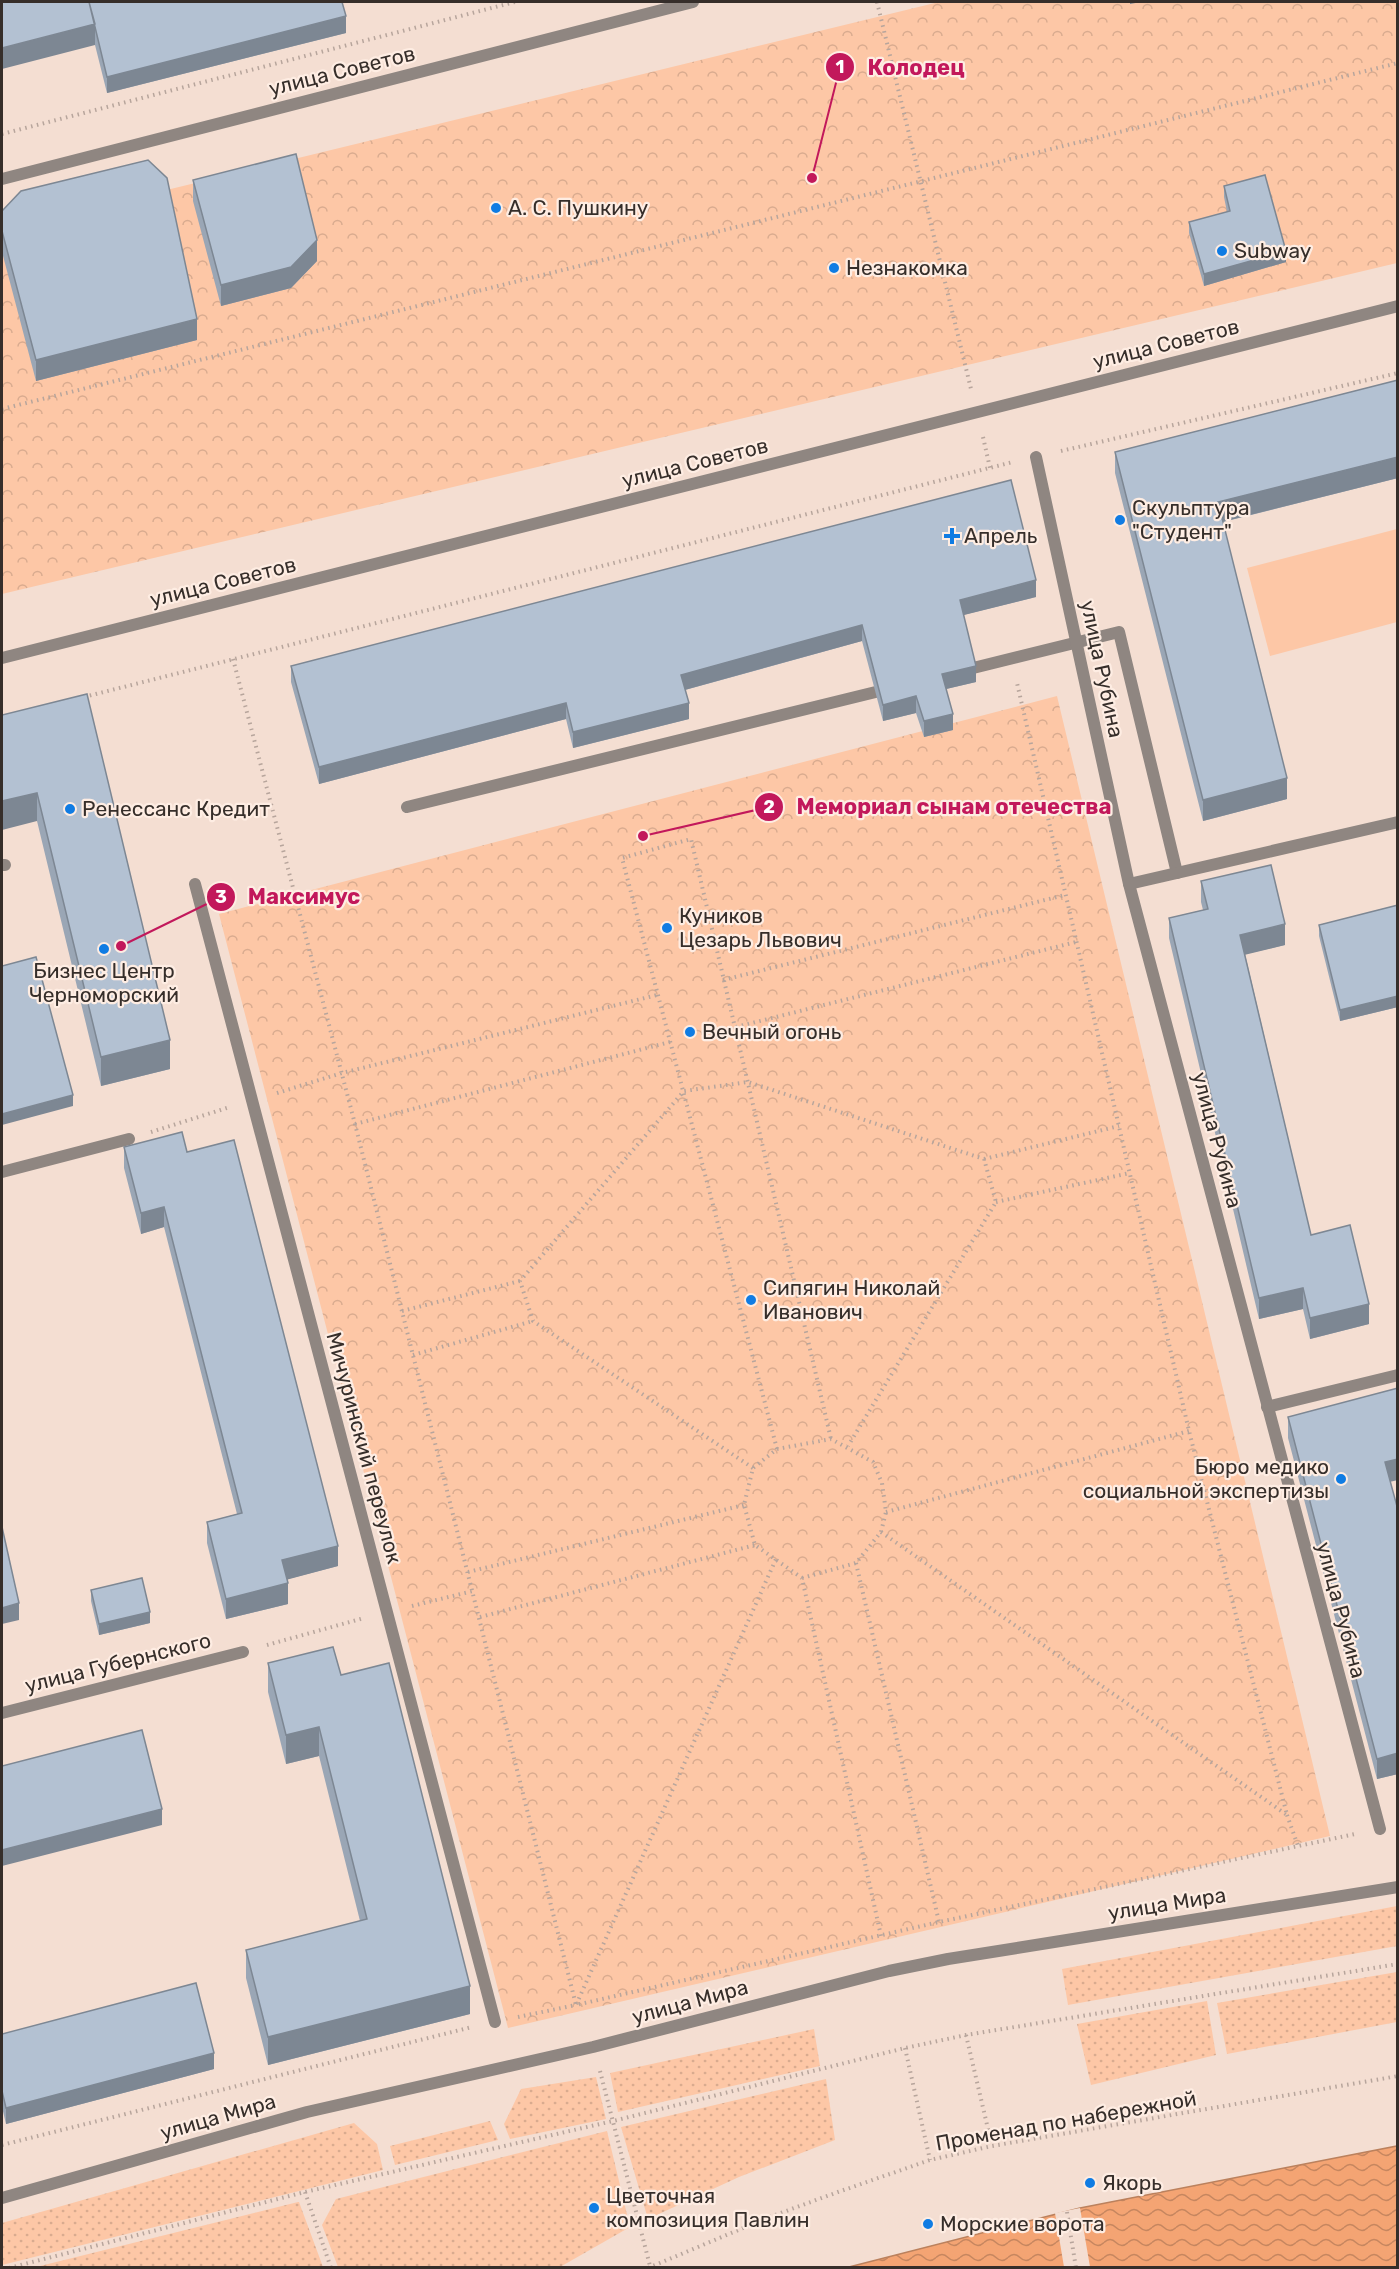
<svg xmlns="http://www.w3.org/2000/svg" width="1399" height="2269" viewBox="0 0 1399 2269" font-family="Rubik,sans-serif">
<style>
.grass{fill:url(#grass-dots)}
.park{fill:url(#park-crowns)}
.pitch{fill:#fdc7a6}
.water{fill:url(#water-waves);stroke:#bb815d;stroke-width:1.5}
.pier{fill:#f4ded2}
.lines{fill:none;stroke-linecap:round;stroke-linejoin:round}
.path{stroke:#b7a59c;stroke-width:4;stroke-dasharray:1.5 4.5;stroke-linecap:butt}
.service{stroke:#8f8681;stroke-width:12}
.pedestrian{stroke:#8f8681;stroke-width:12}
.minor{stroke:#8f8681;stroke-width:12}
.tertiary{stroke:#8f8681;stroke-width:12}
.wall{fill:#9aa6b5}
.shaded-wall{fill:#7d8793}
.building{fill:#b3c1d2;stroke:#7d8793;stroke-width:1.5}
.poi-dot{fill:#107ce3;stroke:#feede3;stroke-width:2}
.labels{text-anchor:middle;stroke-width:4.5;stroke-linejoin:round;paint-order:stroke}
.street-label{font-size:21px;fill:#362e2a;stroke:#feede3}
.poi-label{font-size:21px;fill:#362e2a;stroke:#feede3;text-anchor:start}
.leader{fill:none;stroke:#c2185b;stroke-width:2}
.callout-dot{fill:#c2185b;stroke:#feede3;stroke-width:2}
.mark-label{font-size:18px;text-anchor:middle;font-weight:bold;fill:#fff}
.callout-label{font-size:22px;text-anchor:middle;font-weight:bold;fill:#c2185b;stroke:#feede3;stroke-width:4.5;stroke-linejoin:round;paint-order:stroke}
</style>
<defs>
<pattern id="grass-dots" width="8" height="8" patternUnits="userSpaceOnUse" patternTransform="scale(1.5)"><rect width="8" height="8" fill="#fdc7a6"/><path d="M2 2h.1M6 6h.1" fill="none" stroke="#d9ab8f" stroke-width="1.8" stroke-linecap="round"/></pattern>
<pattern id="park-crowns" width="20" height="18" patternUnits="userSpaceOnUse" patternTransform="scale(1.5)"><rect width="20" height="18" fill="#fdc7a6"/><path d="M2 6a3 3 0 1 1 6 0M12 15a3 3 0 1 1 6 0" fill="none" stroke="#d9ab8f"/></pattern>
<pattern id="water-waves" width="16" height="10" patternUnits="userSpaceOnUse" patternTransform="scale(1.5)"><rect width="16" height="10" fill="#f4a473"/><path d="M0 5q4-4 8 0t8 0" fill="none" stroke="#c6865f"/></pattern>
</defs>
<rect width="100%" height="100%" fill="#f4ded2"/>
<path class="grass" d="M1397 1906V1946L1068 2005 1062 1969Z
M1397 1972V2022L1227 2054 1217 2003Z
M1207 2001 1216 2055 1091 2085 1077 2024Z
M814 2029 820 2066 618 2112 610 2073Z
M596 2077 606 2119 510 2139 504 2124 521 2089Z
M826 2079 835 2140 739 2177 648 2219 621 2127Z
M490 2121 498 2140 395 2165 390 2146Z
M354 2123 377 2144 383 2170 2 2265V2223Z
M607 2131 630 2227 560 2267H338L322 2225 336 2199Z
M299 2202 323 2267H36L298 2202Z"/>
<path class="park" d="M939 2H1397V263L2 594V230Z
M1057 696 1330 1836 508 2028 219 914Z"/>
<path class="pitch" d="M1397 529V622L1270 656 1247 568Z"/>
<path class="water" d="M1397 2146V2267L845 2268 1080 2208Z"/>
<path class="pier" d="M1080 2208 1090 2267H1064L1055 2213Z"/>
<g class="lines">
<path class="path" d="M877 2 971 389
M2 134 515 2
M2 409 1398 63
M983 437 990 468
M1061 451 1398 373
M233 659 355 1124 576 2005 939 1922 1355 1834
M84 697 1013 462
M723 980 1065 895
M736 1027 1076 942
M277 1093 342 1073 657 995
M355 1124 670 1042
M151 1132 230 1107
M984 1159 1119 1126
M996 1202 1130 1173
M402 1311 520 1281
M413 1355 533 1321
M777 1449 622 858 691 839 831 1439
M753 1468 533 1321 520 1281 684 1091 748 1082 984 1159 996 1202 848 1446
M886 1512 1189 1431
M881 1532 1287 1815 1189 1431 1017 683
M856 1563 939 1922
M468 1572 744 1505
M802 1578 856 1563 881 1532 886 1512 882 1483 873 1462 831 1439 777 1449 753 1468 744 1505 755 1545 802 1578 881 1936
M412 1606 473 1591
M480 1617 755 1545
M267 1645 364 1618
M1287 1815 1298 1846
M518 2017 576 2005 776 1559
M966 2035 992 2146
M905 2048 930 2160
M600 2071 650 2266
M2 2145 472 2027
M305 2192 331 2268
M1067 2212 1076 2268
M9 2268 305 2192 613 2121 905 2048 966 2035 1398 1964
M648 2268 767 2218 838 2192 930 2160 992 2146 1398 2076"/>
<path class="service" d="M961 671 1119 632 1177 873
M407 807 892 688
M2 865H5
M2 1172 129 1139"/>
<path class="pedestrian" d="M1036 457 1129 884 1380 1829
M195 884 495 2022"/>
<path class="minor" d="M1129 884 1398 822
M1267 1407 1398 1375
M2 1713 243 1652"/>
<path class="tertiary" d="M2 179 693 2
M2 658 1398 306
M2 2198 307 2112 593 2047 889 1971 948 1959 1398 1887"/>
</g>
<path class="wall" d="M2 2 346 33 107 93 95 45Z
M193 180 317 261 291 288 221 306 193 201Z
M1224 186 1286 262 1204 286 1189 233V222L1227 212 1224 197Z
M2 211 197 340 36 381 2 252Z
M1398 380V478L1223 522 1287 799 1203 821 1115 473V452Z
M1036 597 963 615 976 682 946 689 953 730 924 737 916 713 883 721 862 641 685 690 689 719 573 748 566 719 319 784 291 682V666Z
M2 715 170 1069 101 1086 37 821Z
M1201 881 1285 945 1245 954 1311 1235 1369 1324 1310 1339 1303 1309 1259 1319 1169 938V918L1203 910 1201 902Z
M1398 905V1007L1340 1021 1319 936V925Z
M124 1147 187 1152 338 1566 288 1579V1604L226 1619 207 1543V1522L237 1514 164 1227 141 1234 124 1168Z
M1288 1417 1390 1482 1398 1510V1774L1377 1779 1288 1438Z
M91 1590 150 1623 99 1635 91 1601Z
M268 1663 341 1675 470 2014 268 2065 246 1978V1950L360 1921 319 1756 286 1764 268 1692Z
M2 2034 214 2069 6 2124 2 2107Z"/>
<path class="shaded-wall" d="M1130 2H1141L1130 4Z
M346 16V33L107 93V77Z
M95 24V45L2 69V48Z
M317 240V261L291 288 221 306V285Z
M1286 251V262L1204 286V274Z
M197 319V340L36 381V360Z
M1398 457V478L1218 523V502Z
M1036 580V597L960 616V600Z
M862 625V641L681 691V675Z
M976 666V682L942 690V674Z
M916 696V713L883 721V705Z
M566 703V719L319 784V767Z
M689 703V719L573 748V732Z
M953 714V730L924 737V721Z
M1287 778V799L1203 821V800Z
M37 793V821L2 830V801Z
M1285 924V945L1240 956V935Z
M1398 996V1007L1340 1021V1010Z
M170 1040V1069L101 1086V1057Z
M73 1095V1106L2 1125V1114Z
M164 1207V1227L141 1234V1213Z
M1303 1288V1309L1259 1319V1298Z
M1369 1304V1324L1310 1339V1318Z
M1398 1459V1480L1385 1483V1462Z
M338 1546V1566L282 1581V1560Z
M288 1583V1604L226 1619V1599Z
M19 1603V1620L2 1624V1608Z
M150 1612V1623L99 1635V1624Z
M319 1727V1756L286 1764V1735Z
M1398 1753V1774L1377 1779V1759Z
M162 1809V1825L2 1866V1850Z
M470 1986V2014L268 2065V2037Z
M214 2053V2069L6 2124V2108Z"/>
<path class="building" d="M2 2H89L95 24 2 48Z
M89 2H342L346 16 107 77Z
M296 154 317 240 291 267 221 285 193 180Z
M148 160 167 178 197 319 36 360 2 231V211L21 191Z
M1265 175 1286 251 1204 274 1189 222 1230 211 1224 186Z
M1398 380V457L1218 502 1287 778 1203 800 1115 452Z
M1011 480 1036 580 960 600 976 666 942 674 953 714 924 721 916 696 883 705 862 625 681 675 689 703 573 732 566 703 319 767 291 666Z
M87 694 170 1040 101 1057 37 793 2 801V715Z
M1271 865 1285 924 1240 935 1311 1235 1350 1225 1369 1304 1310 1318 1303 1288 1259 1298 1169 918 1208 909 1201 881Z
M1398 905V996L1340 1010 1319 925Z
M36 957 73 1095 2 1114V966Z
M182 1132 187 1152 234 1140 338 1546 282 1560 288 1583 226 1599 207 1522 242 1513 164 1207 141 1213 124 1147Z
M1398 1388V1459L1385 1462 1398 1510V1753L1377 1759 1288 1417Z
M2 1527 19 1603 2 1608Z
M142 1578 150 1612 99 1624 91 1590Z
M333 1647 341 1675 389 1663 470 1986 268 2037 246 1950 367 1919 319 1727 286 1735 268 1663Z
M142 1730 162 1809 2 1850V1766Z
M196 1983 214 2053 6 2108 2 2091V2034Z"/>
<g class="poi-dot">
<circle cx="496" cy="208" r="6"/>
<circle cx="1222" cy="251" r="6"/>
<circle cx="834" cy="268" r="6"/>
<circle cx="1120" cy="520" r="6"/>
<path d="M949 527h6v6h6v6h-6v6h-6v-6h-6v-6h6z"/>
<circle cx="70" cy="809" r="6"/>
<circle cx="667" cy="928" r="6"/>
<circle cx="104" cy="949" r="6"/>
<circle cx="690" cy="1032" r="6"/>
<circle cx="751" cy="1300" r="6"/>
<circle cx="1341" cy="1479" r="6"/>
<circle cx="1090" cy="2183" r="6"/>
<circle cx="594" cy="2208" r="6"/>
<circle cx="928" cy="2224" r="6"/>
</g>
<g class="labels">
<g class="street-label">
<text transform="translate(342 71) rotate(-14)" y="7">улица Советов</text>
<text transform="translate(1166 344) rotate(-14)" y="7">улица Советов</text>
<text transform="translate(695 463) rotate(-14)" y="7">улица Советов</text>
<text transform="translate(223 582) rotate(-14)" y="7">улица Советов</text>
<text transform="translate(1102 669) rotate(78)" y="7">улица Рубина</text>
<text transform="translate(1217 1140) rotate(75)" y="7">улица Рубина</text>
<text transform="translate(364 1448) rotate(75)" y="7">Мичуринский переулок</text>
<text transform="translate(1341 1610) rotate(75)" y="7">улица Рубина</text>
<text transform="translate(118 1663) rotate(-14)" y="7">улица Губернского</text>
<text transform="translate(1167 1904) rotate(-9)" y="7">улица Мира</text>
<text transform="translate(690 2002) rotate(-15)" y="7">улица Мира</text>
<text transform="translate(218 2117) rotate(-16)" y="7">улица Мира</text>
<text transform="translate(1066 2121) rotate(-10)" y="7">Променад по набережной</text>
</g>
<g class="poi-label">
<text x="508" y="215">А. С. Пушкину</text>
<text x="1234" y="258">Subway</text>
<text x="846" y="275">Незнакомка</text>
<text x="1132" y="515">Скульптура<tspan x="1132" dy="24">"Студент"</tspan></text>
<text x="964" y="543">Апрель</text>
<text x="82" y="816">Ренессанс Кредит</text>
<text x="679" y="923">Куников<tspan x="679" dy="24">Цезарь Львович</tspan></text>
<text x="104" y="978" text-anchor="middle">Бизнес Центр<tspan x="104" dy="24">Черноморский</tspan></text>
<text x="702" y="1039">Вечный огонь</text>
<text x="763" y="1295">Сипягин Николай<tspan x="763" dy="24">Иванович</tspan></text>
<text x="1329" y="1474" text-anchor="end">Бюро медико<tspan x="1329" dy="24">социальной экспертизы</tspan></text>
<text x="1102" y="2190">Якорь</text>
<text x="606" y="2203">Цветочная<tspan x="606" dy="24">композиция Павлин</tspan></text>
<text x="940" y="2231">Морские ворота</text>
</g>
</g>
<path class="leader" d="M812 178L840 67M643 836L769 807M121 946L221 897"/>
<g class="callout-dot">
<circle cx="812" cy="178" r="6"/>
<circle cx="643" cy="836" r="6"/>
<circle cx="121" cy="946" r="6"/>
<circle cx="840" cy="67" r="15"/>
<circle cx="769" cy="807" r="15"/>
<circle cx="221" cy="897" r="15"/>
</g>
<g class="mark-label">
<text x="840" y="73">1</text>
<text x="769" y="813">2</text>
<text x="221" y="903">3</text>
</g>
<g class="callout-label">
<text x="916" y="75">Колодец</text>
<text x="954" y="814">Мемориал сынам отечества</text>
<text x="304" y="904">Максимус</text>
</g>
<rect width="1399" height="2269" fill="none" stroke="#362e2a" stroke-width="6"/>
</svg>
